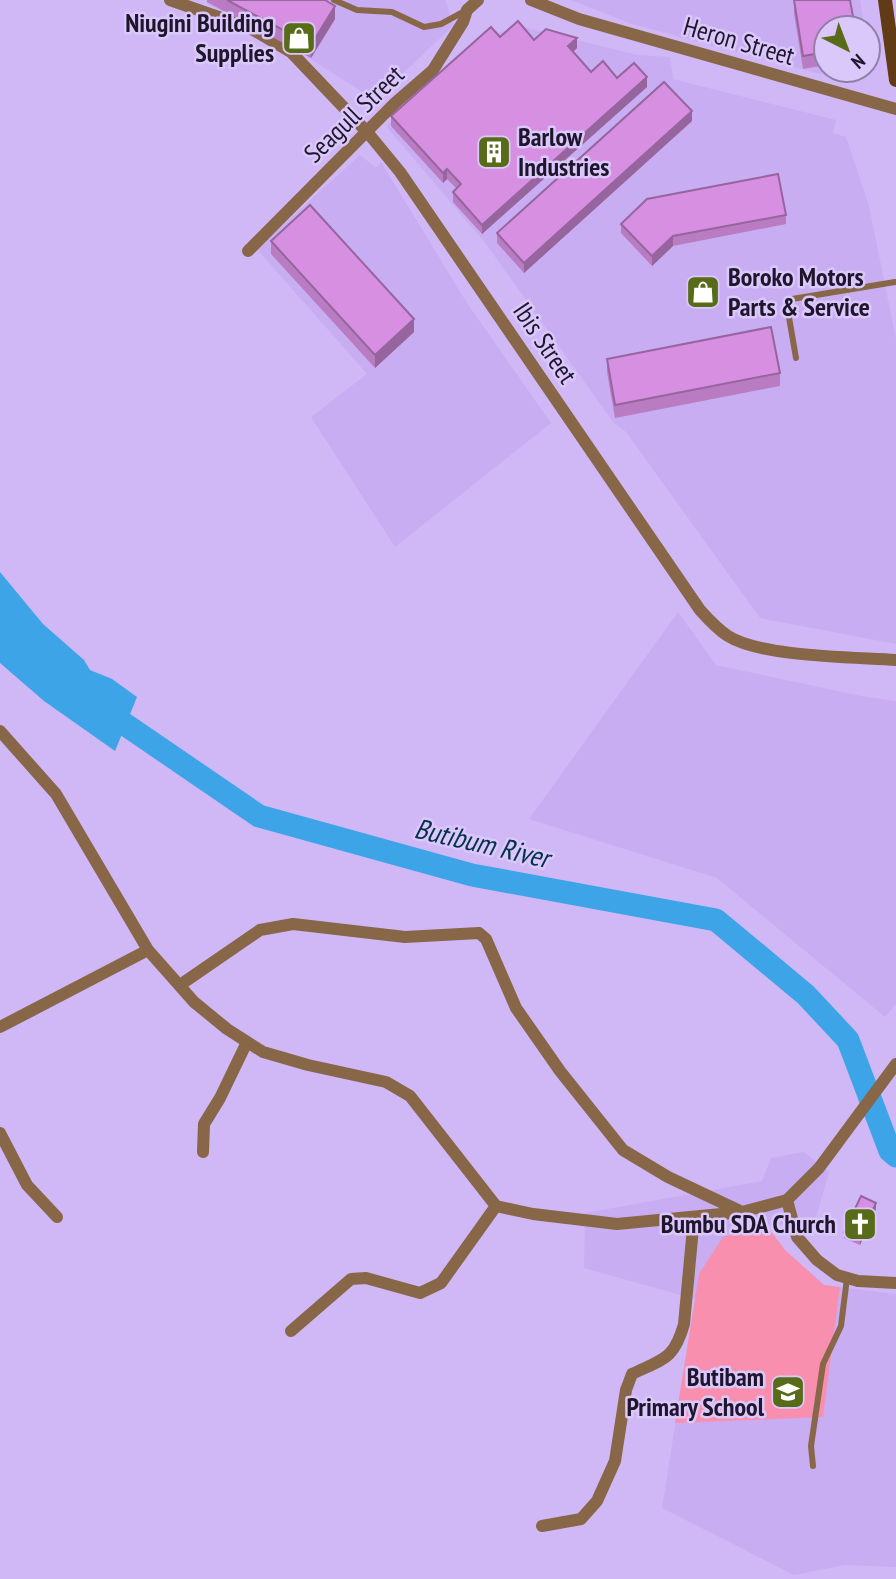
<svg xmlns="http://www.w3.org/2000/svg" width="896" height="1579" viewBox="0 0 896 1579" font-family="'PT Sans Narrow',sans-serif">
<style>
.built{fill:#c8adf2}
.green{fill:#f98fae}
.water{fill:#3ea4e8}
.lines{fill:none;stroke-linecap:round;stroke-linejoin:round}
.river{stroke:#3ea4e8;stroke-width:23}
.lane{stroke:#886648;stroke-width:6}
.street{stroke:#886648;stroke-width:12}
.secondary{stroke:#613b15;stroke-width:14}
.wall{fill:#b97cc2}
.shaded-wall{fill:#96659e}
.building{fill:#d790e1;stroke:#96659e;stroke-width:2}
.labels{text-anchor:middle;stroke-width:5;stroke-linejoin:round;paint-order:stroke}
.poi-label{font-size:26px;font-weight:bold;fill:#1f152c;stroke:#dbc8fa;text-anchor:end}
.street-label{font-size:26px;fill:#1f152c;stroke:#dbc8fa}
.water-label{font-size:28px;font-style:italic;fill:#05314c;stroke:#dbc8fa}
</style>
<rect width="100%" height="100%" fill="#d0b8f7"/>
<path class="built" d="M208 0H445L454 25 375 100 312 60 206 3Z
M571 0H860L864 28H826V70H853L843 80 632 24Z
M524 27 638 55 670 57 673 79 836 120 833 133 846 137 869 206 896 339V644L760 618 626 432 613 422 486 244 386 126 492 34Z
M360 155 376 168 381 162 467 303 551 423 395 547 311 417 367 374 257 249Z
M678 612 716 665 861 696 896 701V1004L885 1017 717 878 529 819Z
M804 1152 829 1172 815 1221 767 1226 785 1250 824 1285 896 1294V1567L845 1565 794 1575 662 1508 695 1299 584 1268 585 1213 762 1181 771 1158Z"/>
<path class="green" d="M766 1225 785 1250 824 1285 840 1287 823 1417 675 1423 699 1274 723 1237Z"/>
<path class="water" d="M0 572 43 624 84 660 90 670 112 679 137 697 115 751 44 701 0 663Z"/>
<g class="lines">
<path class="river" d="M101 708 259 816 472 875 716 920 806 995 848 1040 890 1151 896 1156"/>
<path class="lane" d="M334 0 357 10 392 12 424 27 441 24 465 11
M796 358 786 300 895 282
M813 1466 811 1446 823 1364 841 1326 847 1278"/>
<path class="street" d="M170 0 250 28 291 52 368 133 400 172 700 610C709 620 717 629 728 636 761 657 854 657 896 660
M531 0 579 19 896 109
M248 251 395 103 433 70 463 22 467 10 478 0
M0 731 56 794 148 950 194 1002 227 1029 263 1052 308 1065 386 1082 410 1096 496 1206 533 1214 617 1224 742 1212 787 1200 819 1168 896 1064
M180 985 260 930 293 924 405 937 479 933 486 939 516 1008 560 1071 623 1150 668 1177 742 1212
M0 1027 148 950
M0 1133 27 1185 57 1217
M203 1152 204 1124 220 1098 247 1042
M787 1200 797 1237 817 1260 837 1275 858 1281 896 1283
M291 1331 351 1279 366 1278 420 1293 441 1283 496 1206
M542 1526 581 1519 597 1501 615 1461 626 1390 632 1374C663 1359 674 1360 684 1324L694 1217"/>
<path class="secondary" d="M885 0 896 80"/>
</g>
<path class="wall" d="M207 0H325L335 19 311 58 207 2Z
M794 0 826 28V65L803 69 794 13Z
M500 37 534 40 577 48 573 52 591 72 617 78 647 87 482 234 453 202V192L457 189 447 179 443 183 391 126V116Z
M692 121 524 273 497 243V233Z
M786 215V224L673 246 652 266 621 233V224Z
M271 241 414 332 375 368 271 254Z
M607 359 780 373V386L615 418 607 372Z
M876 1209 860 1245 844 1238V1232Z"/>
<path class="shaded-wall" d="M335 6V19L311 58V45Z
M577 38V48L568 56V46Z
M647 77V87L482 234V225Z
M692 111V121L524 273V263Z
M447 169V179L443 183V173Z
M673 236V246L652 266V256Z
M414 319V332L375 368V355Z
M876 1203V1209L860 1245V1238Z"/>
<path class="building" d="M227 0H325L335 6 311 45Z
M794 0H850L855 28H826V52L803 56Z
M518 21 534 40 546 29 577 38 568 46 591 72 603 61 617 78 634 63 647 77 482 225 453 192 461 184 447 169 443 173 391 116 491 27 500 37Z
M664 82 692 111 524 263 497 233Z
M778 174 786 215 673 236 652 256 621 224 647 199Z
M310 205 414 319 375 355 271 241Z
M771 327 780 373 615 405 607 359Z
M861 1196 876 1203 860 1238 844 1232Z"/>
<defs>
<g id="shop-square" transform="scale(1.75)"><rect x="-9" y="-9" width="18" height="18" rx="4" fill="#586b18" stroke="#dbc8fa"/><path d="M-5-2.5h2.3a2.7 3.5 0 0 1 5.4 0H5L5.5 6h-11ZM-1.5-2.5h3a1.5 2.3 0 0 0-3 0Z" fill="#fff"/></g>
<g id="building-square" transform="scale(1.75)"><rect x="-9" y="-9" width="18" height="18" rx="4" fill="#586b18" stroke="#dbc8fa"/><path d="M-4-6H4V6H1V3H-1V6H-4ZM-2.5-4.3h1.7v1.8h-1.7ZM.8-4.3h1.7v1.8H.8ZM-2.5-1h1.7V.8h-1.7ZM.8-1h1.7V.8H.8Z" fill="#fff"/></g>
<g id="church-square" transform="scale(1.75)"><rect x="-9" y="-9" width="18" height="18" rx="4" fill="#586b18" stroke="#dbc8fa"/><path d="M-1.2-6h2.4v3.5h3.3v2.4h-3.3V6h-2.4V-.1h-3.3v-2.4h3.3Z" fill="#fff"/></g>
<g id="school-square" transform="scale(1.75)"><rect x="-9" y="-9" width="18" height="18" rx="4" fill="#586b18" stroke="#dbc8fa"/><path d="M0-5L7-2L0 1L-7-2ZM-4 1L0 2.5L4 1V4Q0 6-4 4Z" fill="#fff"/></g>
</defs>
<g fill-rule="evenodd">
<use href="#shop-square" x="299" y="38"/>
<use href="#building-square" x="494" y="152"/>
<use href="#shop-square" x="703" y="292"/>
<use href="#church-square" x="860" y="1224"/>
<use href="#school-square" x="788" y="1392"/>
</g>
<g class="labels">
<g class="poi-label">
<text x="274" y="32">Niugini Building<tspan x="274" dy="30">Supplies</tspan></text>
<text x="518" y="146" text-anchor="start">Barlow<tspan x="518" dy="30">Industries</tspan></text>
<text x="728" y="286" text-anchor="start">Boroko Motors<tspan x="728" dy="30">Parts &amp; Service</tspan></text>
<text x="836" y="1233">Bumbu SDA Church</text>
<text x="764" y="1386">Butibam<tspan x="764" dy="30">Primary School</tspan></text>
</g>
<g class="street-label">
<text transform="translate(739 41) rotate(16)" y="9">Heron Street</text>
<text transform="translate(354 114) rotate(-44)" y="9">Seagull Street</text>
<text transform="translate(545 343) rotate(56)" y="9">Ibis Street</text>
</g>
<g class="water-label">
<text transform="translate(482 843) rotate(13)" y="10">Butibum River</text>
</g>
</g>
<g transform="translate(847 49) rotate(138)"><circle r="33" fill="#dbc8fa" stroke="#9080a8" stroke-width="2"/>
<path d="M0-5L12 26L0 18L-12 26Z" fill="#586b18"/>
<text y="-10" font-size="19" font-weight="bold" text-anchor="middle" fill="#1f152c">N</text>
</g>
</svg>
